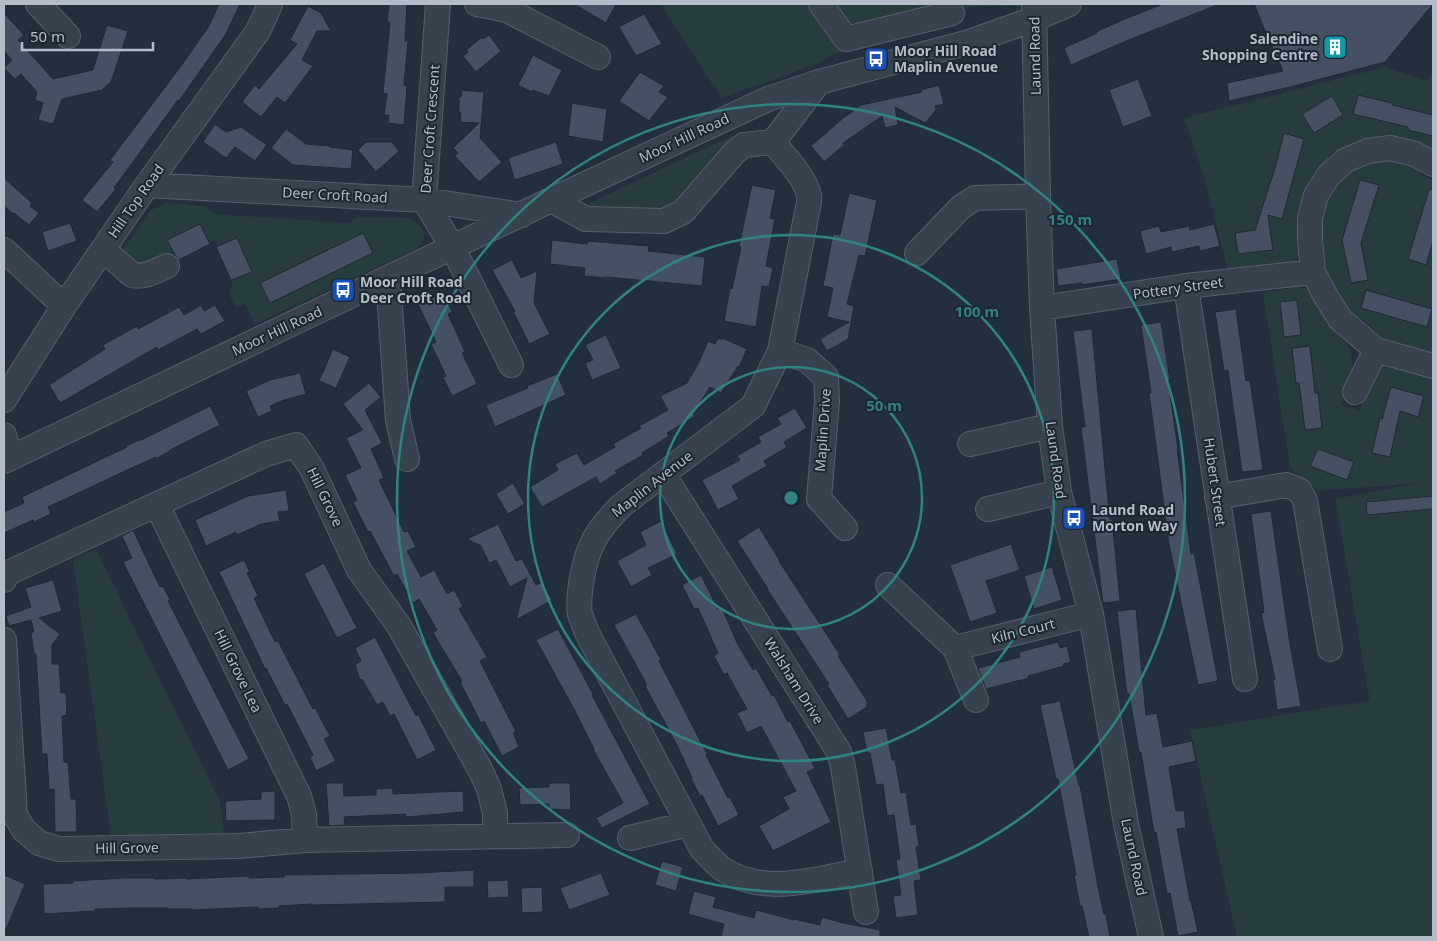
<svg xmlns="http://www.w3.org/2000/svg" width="1437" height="941" viewBox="0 0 1437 941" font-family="'Noto Sans',sans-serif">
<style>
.green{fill:#263c3f}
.building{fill:#455162;stroke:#1f2835}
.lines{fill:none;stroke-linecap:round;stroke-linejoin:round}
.minor-casing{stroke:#565f6c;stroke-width:26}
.minor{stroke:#38414e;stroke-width:24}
.ring{fill:none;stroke:#308480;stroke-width:2.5}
.labels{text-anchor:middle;stroke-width:4;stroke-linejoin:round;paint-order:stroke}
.poi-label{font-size:14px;font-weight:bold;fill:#b4bcc9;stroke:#1d2633;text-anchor:start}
.street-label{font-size:14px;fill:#b4bcc9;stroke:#1d2633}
.centre{fill:#308480;stroke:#1d2633;stroke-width:2.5}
.ring-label{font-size:15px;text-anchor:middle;font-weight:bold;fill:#308480;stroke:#1d2633;stroke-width:4;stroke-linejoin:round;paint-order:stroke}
</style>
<rect width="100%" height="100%" fill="#242f3e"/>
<path class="green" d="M661 4H1022V6L947 8 901 19 817 64 721 98Z
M1385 67 1427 81 1433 75V151L1388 138 1356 142 1331 154 1311 180 1300 211 1299 254 1293 263 1229 274 1204 177 1184 118Z
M733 135 736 143 679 205 661 214 593 212 588 204Z
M1414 159 1421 174 1433 181V362L1387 347 1383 338 1363 320 1351 318 1326 273 1319 239 1321 214 1328 194 1342 177 1361 165 1386 160Z
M168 203 205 206 213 214 349 223 357 217 408 218 418 224 423 230 424 239 418 247 410 252 255 324 245 304 236 308 229 294 233 282 215 240 173 252 141 270 122 251 151 210Z
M1296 287 1305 288 1311 293 1325 317 1344 341 1351 352 1353 369 1341 405 1360 411 1371 377 1376 369 1386 365 1433 378V937H1237L1190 730 1370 701 1335 499 1420 483 1318 491 1290 468 1263 293Z
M96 549 220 802 224 833 111 837 73 559Z"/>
<path class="building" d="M219 4H240L226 34 179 101 178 100 114 188 116 189 97 212 82 200 113 162 110 160 181 66 209 26Z
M389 4H407L405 41H408L404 85 407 86 404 125 388 123 389 115H384L387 94 383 93 390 22H387Z
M574 4H616L606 23Z
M1163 4H1217V5L1126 41 1071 65 1064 48 1097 33 1096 32 1120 21Z
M1254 4H1433L1385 62 1290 87 1229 101 1227 83 1283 71 1266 33Z
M308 6 321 13 331 31H317L302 60 313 66 285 103 277 97 261 117 242 102 255 85 259 89 297 44 290 40Z
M4 13 24 35 18 40 53 79 93 70 107 25 128 31 111 82 102 90 62 99 53 124 38 120 43 103 35 100 37 92 21 74 15 79 4 68 12 60 5 52 4 53Z
M644 14 662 44 636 56 619 27Z
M489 35 501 51 476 72 463 56 468 52 466 50 475 43 481 38 483 39Z
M533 55 562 70 549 96 533 90 532 92 518 85Z
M640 72 664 86 659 92 668 97 649 121 619 101Z
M1138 79 1152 116 1123 127 1109 90Z
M939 85 944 104 935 106 936 110 925 123 895 107 898 125 885 128 882 116 843 143 844 145 824 162 811 146 842 119 861 105 922 92 921 90Z
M462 90 484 92 480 138 502 162 479 182 455 156 458 153 453 148 479 123 460 122 461 113H459V97H461Z
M1358 95 1392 103V105L1433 115V136L1408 130V127L1353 114Z
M1332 96 1343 115 1314 133 1302 114Z
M572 103 607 109 603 142 568 136Z
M215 124 226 132 241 127 267 145 255 161 235 147 226 158 203 142Z
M286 129 306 144 329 146 330 147 353 150 351 169 293 165 271 148Z
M1284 133 1304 139 1282 219 1268 215 1273 250 1238 254 1235 233 1255 230 1275 168Z
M366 142H392L399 151 376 172 358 150Z
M556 142 563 164 515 180 508 158Z
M4 178 32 203 30 206 39 213 29 225 14 213 13 214 4 206Z
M1360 180 1379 185 1361 243 1368 280 1351 283 1342 240Z
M752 185 776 190 770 218 775 219 766 266 773 268 769 287 762 286 756 327 724 321 730 288 732 289 741 247 739 246Z
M1429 189H1433V241L1426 265 1408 259Z
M849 193 877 200 865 256 859 255 847 304 854 306 848 339 827 351 820 339 849 322 827 317 833 288 823 286 833 234 840 235Z
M70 223 77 241 48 251 42 232Z
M200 224 210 244 179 260 175 255 167 240Z
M1214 224 1220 246 1200 251 1199 246 1172 252 1171 247 1146 254 1140 231 1159 226 1161 232 1189 226 1190 230Z
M363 233 373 253 270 303 260 283Z
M237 238 252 272 231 280 216 247Z
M552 240 587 244 588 241 649 246 648 251 705 257 702 286 606 277V278L584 276 585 268 550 264Z
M1117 259 1121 279 1082 285V283L1058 286 1056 269Z
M512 260 521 278 537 271 534 303 550 334 529 344 513 311H515L492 270Z
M1366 290 1432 309 1427 327 1361 308Z
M443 293 452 312 448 314 465 352 462 353 477 384 452 396 443 377 446 376 431 344 436 342 418 304Z
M1297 300 1301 335 1284 337 1280 302Z
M201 305 204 311 215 305 225 321 201 334 197 329 158 350 157 347 60 403 49 385 105 349 103 345 137 326 138 329 179 307 184 315Z
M1236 309 1246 381 1250 380 1263 470 1242 472 1228 370 1224 371 1215 312Z
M1161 322 1170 381H1168L1178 449H1177L1191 554 1194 553 1197 568 1218 681 1198 685 1169 544 1149 393H1151L1141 325Z
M1092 329 1106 480 1110 519H1112L1120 601 1103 603 1081 427H1085L1073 331Z
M606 335 621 368 592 380 585 363 593 360 585 345Z
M718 338 721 340 722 338 747 349 739 367 738 366 721 393 710 387 693 414 695 416 667 433 669 436 642 453 643 455 615 471 617 473 600 484 596 477 542 507 530 487 558 470 555 464 577 453 584 465 615 447 613 444 641 428 639 426 668 410 660 396 687 383 699 362 708 341 715 344Z
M1310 346 1315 393H1318L1322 428 1305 430 1299 383H1296L1292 348Z
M333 349 350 357 336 388 319 381Z
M300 373 306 394 284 400 270 406 272 411 258 417 246 391 270 380Z
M557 374 566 395 495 427 486 405 528 388 527 386Z
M369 383 381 397 365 410 382 443 371 449 384 478 379 480 404 532 408 531 416 547 407 551 421 577 434 570 447 594 454 590 463 606 459 609 487 657 480 661 516 732 513 733 519 747 502 756 484 721 481 723 460 682 462 681 433 633 437 630 419 599 413 603 397 574 394 576 370 531 368 532 353 502 357 500 345 475 361 468 346 438 363 430 343 404Z
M1391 387 1424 396 1418 417 1400 411 1390 457 1372 453 1380 418 1382 419Z
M210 406 220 425 170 450V451L157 458 156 457 136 466 48 507 51 514 34 522 33 520 4 533V512L24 503 22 497 127 447 126 446 139 440V441Z
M795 408 807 428 784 442 787 447 764 461 767 466 732 486 739 499 718 510 702 480 740 460 737 456 761 442 758 437 781 424 777 418Z
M1318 449 1354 462 1347 480 1310 466Z
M513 483 525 504 508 514 496 494Z
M286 490 289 511 278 512 280 521 261 524 237 535 236 532 206 546 195 520 248 496Z
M1433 496V509L1367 515 1366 502Z
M1271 511 1289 638 1301 706 1277 710 1273 679H1275L1261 613 1264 612 1251 514Z
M661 521 677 554 648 568 652 575 631 587 617 561 646 545 640 532Z
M498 524 516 561 522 559 536 585 542 582 552 600 516 620 527 578 510 587 496 560 489 563 481 546 467 539Z
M759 527 780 561H779L840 655 838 656 867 701V707L848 719 827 685 829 684 767 589H768L737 541Z
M133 530 160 587 163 586 170 600 168 601 249 759 228 770 123 562 132 558 122 536Z
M1011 544 1020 570 986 581 997 613 970 622 950 565Z
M244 560 250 572 247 573 258 596 254 598 275 642 278 641 313 709 315 708 330 736 324 739 336 761 316 771 310 757 313 755 287 704 285 705 266 668 265 669 219 572Z
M324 563 357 628 337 638 304 574Z
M1052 567 1062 600 1034 609 1024 576Z
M701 575 718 609 722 608 737 643 753 670 756 668 772 696 774 695 788 722 790 721 815 768 807 772 831 822 773 851 759 826 789 809 783 797 796 791 761 726 747 733 737 713 747 709 727 673 724 675 714 656 718 653 698 608 694 609 682 585Z
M53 580 62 611 39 618 60 634 52 645V664H59L61 693H66L67 715 62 716 64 762H68L71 799H76L77 832H55L54 789 49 790 47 754H42L36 654H34L31 632H34L31 620 9 626 6 616 31 607 25 588Z
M1136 609 1146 715 1157 713 1163 747 1192 741 1196 761 1169 767 1176 811 1184 810 1186 828 1177 829 1190 901H1191L1198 932 1178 936 1170 893 1167 894 1156 832 1154 833 1141 752H1139L1129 694H1127L1125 679 1117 611Z
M636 614 661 660 659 661 707 754 706 755 728 798 730 797 739 815 718 826 702 795 700 796 691 778H692L678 747 645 686 647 685 614 625Z
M558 629 593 694 592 695 650 804 602 828 596 818 623 803 593 749H594L575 711 536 640Z
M375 637 416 716 418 714 436 750 417 760 394 714 390 716 383 702 377 705 362 679 360 680 355 665 361 661 355 648Z
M1058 642 1060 648 1067 646 1071 662 1063 664 1064 666 1028 676 1029 678 986 689 978 668 1020 657 1019 652Z
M1060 701 1079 786 1080 785 1098 887 1104 914H1106L1110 937H1089L1082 906H1080L1074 875H1076L1058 779H1056L1040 705Z
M886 728 892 760H895L901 793 906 792 911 825 916 824 919 846 916 847 921 880 914 881 918 915 896 918 893 896 901 895 896 860 900 859 894 815 887 816 883 784 876 785 870 753H867L863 732Z
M326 783H343L344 796 376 795V789L393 788V794L463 791 464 812 406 817 405 814 344 817 345 825 329 826Z
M549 783H570L571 810 549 809V804L520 805 519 788 549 787Z
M275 791V820L226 821 225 801 261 799V792Z
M662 861 683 867 676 891 655 885Z
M474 870V887H445V902L312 905V904L279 906V908L258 909V907L193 910V909H167V908H135L95 909V911L44 914 43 884 73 883V881L123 878H155V879L187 878V879L249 876V878L284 877V875L417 873Z
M601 873 610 895 569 910 560 888Z
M4 875 25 884 4 934Z
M508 880 509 897 488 898 487 881Z
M542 887 543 912 522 913 521 888Z
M694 891 716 897 713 907 754 918 756 910 794 920V919L820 925 822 917 843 923 880 930V937H721L724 924 688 914Z"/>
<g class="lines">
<g class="minor-casing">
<path id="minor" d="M38 4 68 36
M438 4 424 200 453 248 511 365
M477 4 507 10 598 57
M821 4 846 39 952 13
M1034 5 1038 196 1042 308 1050 426 1059 492 1091 614 1126 824 1151 937
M773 142C784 156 806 178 809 196 810 201 808 207 807 212L780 351 753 406 622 505C596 531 587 546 581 583 580 593 578 605 580 614 582 620 585 627 587 633L702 849C709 856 716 865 724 870 766 896 815 879 860 871
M1433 164 1415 154 1390 148 1368 151 1346 160 1329 175 1316 195 1310 218V240L1313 272 1325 295 1340 319 1376 350 1433 366
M147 185 424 200 522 215
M551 200 586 219 664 221 683 212 735 152 744 145 773 142 819 82
M103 249 132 275C144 278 156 271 167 266
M4 250 64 306
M917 253 961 207 975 198 1038 196
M388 278 398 420 407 459
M1186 286 1245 679
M1042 308 1186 286 1313 272
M780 351 807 360 826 377 827 401 819 499 845 528
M1355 392 1376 350
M4 400 64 306 147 185 258 31 265 16 270 4
M4 435 11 458
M970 444 1050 426
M4 461 551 200 768 99 819 82 969 42 1034 19 1069 4
M663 474 839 752 843 767 866 912
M1217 497 1286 485 1299 490 1305 500 1330 649
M157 505 299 796 304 814 305 840
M988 509 1059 492
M4 580 8 573 266 454 296 445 312 469 359 570 399 626 481 771 489 789 495 813V836
M888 585 955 648 976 700
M4 640 15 815 24 830 39 843 59 849 239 846 305 840 567 835
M955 648 1091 614
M630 838 688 824"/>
</g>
<use href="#minor" class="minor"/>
</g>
<g class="ring">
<circle cx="791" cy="498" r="131"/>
<circle cx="791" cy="498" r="263"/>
<circle cx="791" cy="498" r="394"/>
</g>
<defs>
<g id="building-square" transform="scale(1.25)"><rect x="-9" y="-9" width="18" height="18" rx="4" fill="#0f9aa8" stroke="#1d2633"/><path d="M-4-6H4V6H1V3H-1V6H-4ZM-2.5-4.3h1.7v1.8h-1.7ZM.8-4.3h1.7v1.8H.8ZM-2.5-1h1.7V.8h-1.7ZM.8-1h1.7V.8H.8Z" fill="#fff"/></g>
<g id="bus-square" transform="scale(1.25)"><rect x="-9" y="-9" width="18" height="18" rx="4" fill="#1a4fb4" stroke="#1d2633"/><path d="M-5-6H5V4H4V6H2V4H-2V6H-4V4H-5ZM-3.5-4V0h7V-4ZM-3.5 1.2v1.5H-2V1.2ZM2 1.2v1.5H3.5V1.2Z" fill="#fff"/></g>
</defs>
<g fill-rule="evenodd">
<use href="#building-square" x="1335" y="47"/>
<use href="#bus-square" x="876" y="59"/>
<use href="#bus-square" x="343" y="290"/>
<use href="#bus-square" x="1074" y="518"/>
</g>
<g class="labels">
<g class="poi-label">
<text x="1318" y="44" text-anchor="end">Salendine<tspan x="1318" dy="16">Shopping Centre</tspan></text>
<text x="894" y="56">Moor Hill Road<tspan x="894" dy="16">Maplin Avenue</tspan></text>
<text x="360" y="287">Moor Hill Road<tspan x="360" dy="16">Deer Croft Road</tspan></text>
<text x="1092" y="515">Laund Road<tspan x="1092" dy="16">Morton Way</tspan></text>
</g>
<g class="street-label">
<text transform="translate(1035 56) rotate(-91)" y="5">Laund Road</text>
<text transform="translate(430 129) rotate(-86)" y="5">Deer Croft Crescent</text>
<text transform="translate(684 138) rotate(-25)" y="5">Moor Hill Road</text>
<text transform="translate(335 195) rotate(3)" y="5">Deer Croft Road</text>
<text transform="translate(136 201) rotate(-55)" y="5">Hill Top Road</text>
<text transform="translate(1178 288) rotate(-8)" y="5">Pottery Street</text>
<text transform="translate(277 331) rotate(-25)" y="5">Moor Hill Road</text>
<text transform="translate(823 430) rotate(-86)" y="5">Maplin Drive</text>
<text transform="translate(1056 460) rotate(82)" y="5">Laund Road</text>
<text transform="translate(1215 482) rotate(82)" y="5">Hubert Street</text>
<text transform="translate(652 484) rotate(-38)" y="5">Maplin Avenue</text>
<text transform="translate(325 497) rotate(64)" y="5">Hill Grove</text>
<text transform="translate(1023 631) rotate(-14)" y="5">Kiln Court</text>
<text transform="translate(238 671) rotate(64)" y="5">Hill Grove Lea</text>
<text transform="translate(794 681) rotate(58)" y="5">Walsham Drive</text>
<text transform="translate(127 848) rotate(-1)" y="5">Hill Grove</text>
<text transform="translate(1134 857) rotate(78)" y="5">Laund Road</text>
</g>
</g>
<circle cx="791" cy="498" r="8" class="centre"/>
<g class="ring-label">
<text x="1070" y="225">150 m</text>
<text x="977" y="317">100 m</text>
<text x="884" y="411">50 m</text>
</g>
<rect width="1437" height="941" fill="none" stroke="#b4bcc9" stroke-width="10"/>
<path d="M22 42v8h131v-8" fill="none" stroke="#b4bcc9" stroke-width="2.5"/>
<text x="30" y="42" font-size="15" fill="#b4bcc9" stroke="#1d2633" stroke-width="4" paint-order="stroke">50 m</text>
</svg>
